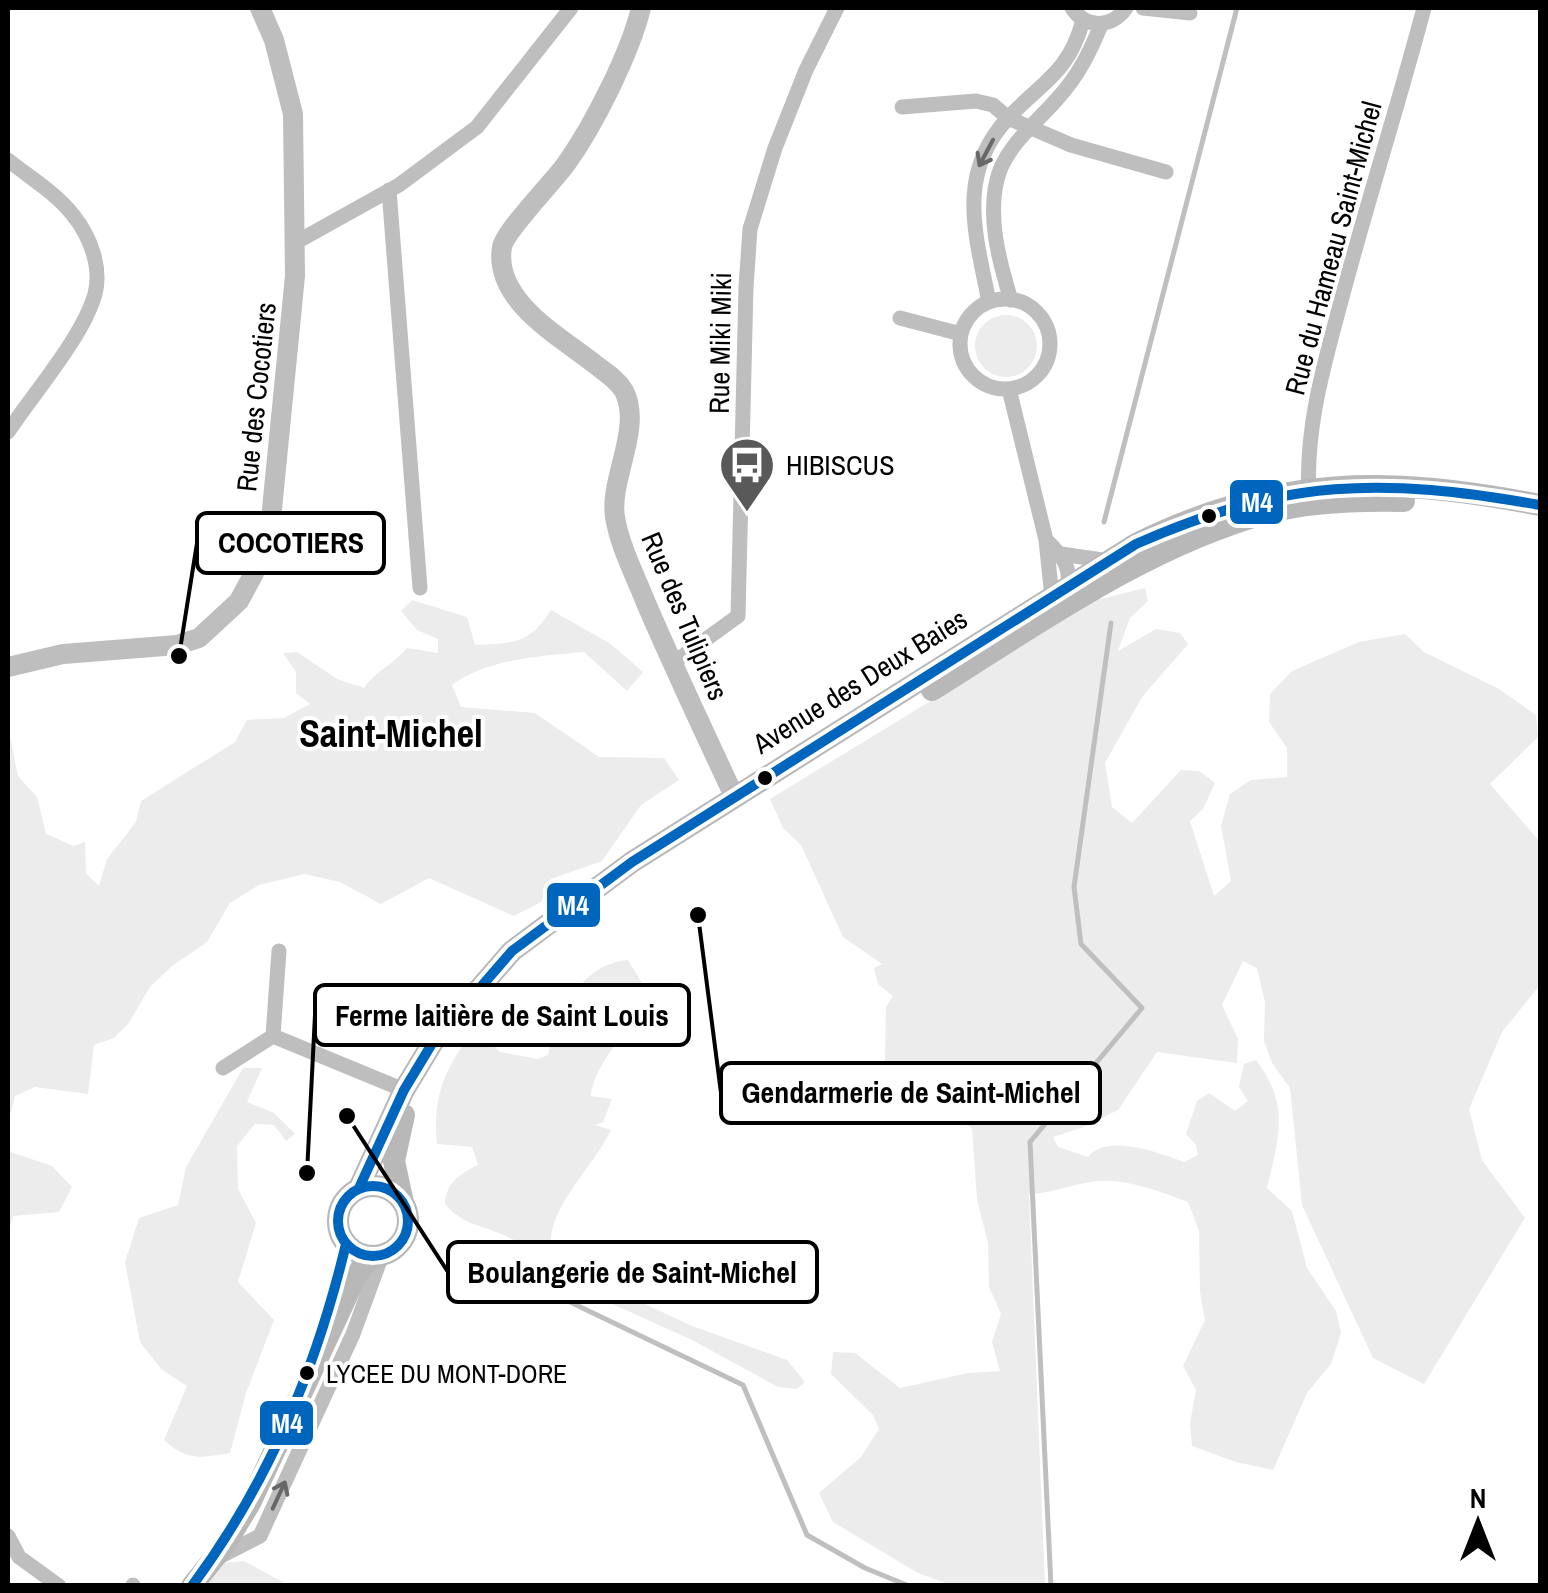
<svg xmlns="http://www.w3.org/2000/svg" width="1548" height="1593" viewBox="0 0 1548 1593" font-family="'Archivo Narrow',sans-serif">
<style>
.green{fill:#ececec}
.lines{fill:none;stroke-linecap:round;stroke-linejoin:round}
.stream{stroke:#bfbfbf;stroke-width:5}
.minor{stroke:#bebebe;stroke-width:15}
.tertiary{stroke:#bebebe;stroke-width:20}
.secondary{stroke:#b8b8b8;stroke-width:22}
.bus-1-casing{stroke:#fff;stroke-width:18}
.bus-1{stroke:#0065bd;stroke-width:10}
.oneway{stroke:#686868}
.bus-dot{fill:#000;stroke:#fff;stroke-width:4}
.labels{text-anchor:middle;stroke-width:8;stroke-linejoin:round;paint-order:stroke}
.bus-label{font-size:26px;fill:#000;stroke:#fff;text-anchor:start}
.street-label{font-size:28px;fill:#000;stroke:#fff}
.poi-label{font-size:28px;fill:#000;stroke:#fff;text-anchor:start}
.district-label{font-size:38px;font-weight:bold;fill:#000;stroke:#fff}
.leader{fill:none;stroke:#000;stroke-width:4}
.callout-dot{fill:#000;stroke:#fff;stroke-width:4}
.callout{fill:#fff;stroke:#000;stroke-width:4}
.callout-label{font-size:30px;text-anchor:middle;font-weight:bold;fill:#000}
.line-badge{stroke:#fff;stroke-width:4}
.badge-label{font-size:28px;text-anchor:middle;font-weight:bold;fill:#fff}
</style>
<rect width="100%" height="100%" fill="#fff"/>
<path class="green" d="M975 346a31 31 0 1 1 62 0a31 31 0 1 1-62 0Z
M1145 588 1148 601 1130 618 1118 651 1156 629 1180 633 1188 644 1142 697 1105 763 1112 807 1132 823 1181 770 1199 771 1215 783 1203 809 1190 821 1214 896 1231 881 1221 826 1230 794 1251 780 1287 777V748L1269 722 1270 694 1292 671 1359 642 1405 634 1424 652 1499 689 1536 715 1538 737 1490 784 1540 842V985L1502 1032 1469 1109 1482 1160 1525 1218 1424 1384 1373 1358 1302 1205 1290 1088 1272 1063 1264 1041 1265 1003 1257 968 1243 961 1222 1005 1238 1039 1237 1063 1157 1052 1118 1110 1084 1127 1053 1137 1058 1147 1088 1157C1107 1133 1159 1153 1184 1162L1198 1155 1196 1145 1186 1134 1197 1101 1209 1093 1235 1111 1248 1101 1239 1087 1244 1064 1256 1060C1290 1104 1279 1138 1267 1188L1292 1211 1307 1268 1336 1311 1341 1333 1331 1364 1307 1393 1273 1470 1236 1462 1192 1446 1190 1423 1196 1390 1183 1366 1205 1320 1200 1292 1199 1231 1188 1202C1155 1190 1120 1175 1085 1183 1065 1187 1049 1193 1029 1194L1045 1585H950L916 1572 833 1522 819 1493 861 1457 879 1429 873 1415 831 1374 833 1352 855 1353 900 1388 968 1373 1000 1371 992 1342 1001 1314 989 1287 988 1243 977 1199 972 1129 920 1086 885 1062 886 1007 893 996 878 984 874 968 882 964 843 937 801 845 783 828 770 799 1096 600Z
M412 600 467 617 475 645C513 643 529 645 551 610L611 644 643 672 627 691 584 652C542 656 486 659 452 685L461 707 535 713 599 757 664 758 679 780 641 805 602 861 551 879 541 902 514 916 429 878 381 904 340 882 305 874 259 885 230 903 207 942 172 966 150 987 128 1024 114 1038 94 1045 88 1094 35 1087 15 1096 8 1122V739L11 741 18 776 37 797 46 834 74 846 85 842 86 873 99 886 107 859 136 822 141 801 235 742 247 720 284 718 310 704 296 693V672L283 653 297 652 337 679 364 688C375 671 394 664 407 648L438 653V639L417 630 401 611Z
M628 960 671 1031 656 1024C645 1027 632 1029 623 1036 612 1045 590 1082 591 1096L612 1099 603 1122 596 1125 611 1130C596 1164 549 1205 551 1244L576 1264 598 1268V1275L632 1298 692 1326 787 1360 805 1382 797 1389 778 1387 692 1340 566 1283 549 1274 546 1259C532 1250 517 1241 502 1234 479 1225 462 1224 445 1204 446 1182 460 1174 478 1165L472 1147 437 1144C432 1094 446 1067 476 1027L500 1052 538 1059 548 1055C556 1014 581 964 628 960Z
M243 1068H262L247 1102 274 1113 295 1134 286 1141 274 1125 255 1124 237 1146 238 1189 256 1223 238 1282 274 1320 246 1393 230 1453C201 1458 186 1461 164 1440L187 1386 161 1369 140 1342 125 1262 139 1218 178 1205 186 1167Z
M8 1151 52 1166 72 1187 59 1212 13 1216 8 1233Z
M244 1561 288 1585 205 1586 223 1563Z"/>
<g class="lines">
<path class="stream" d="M1104 522 1237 8
M474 1256 743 1385 807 1535 865 1568 909 1586
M1051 1586 1030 1142 1142 1008 1081 944 1074 887 1111 623"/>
<path class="minor" d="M1072 8C1086 29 1112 28 1126 8
M1143 8 1190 13
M902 107 976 101 993 105 1008 118 1071 145 1166 172
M8 160C29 177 56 193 73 215 90 236 102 267 95 294 83 337 33 394 8 432
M389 190 420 588
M293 244 399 185 477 127 571 8
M960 344a45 45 0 1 1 90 0a45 45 0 1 1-90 0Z
M1011 300C999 261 985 211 1000 170 1011 142 1039 120 1058 98 1078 76 1090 52 1101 25
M989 302C976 235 955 174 1009 117 1042 82 1069 73 1083 20
M900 318 961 334
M1009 389 1046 540 1052 598
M1309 496C1305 428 1324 365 1341 301 1367 203 1398 106 1424 8
M1046 540C1062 555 1074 570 1066 592
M1061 554 1109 561
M672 664 738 616 746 287 750 229 775 148 806 70 837 8
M279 951 273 1036 404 1090
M223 1068 273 1036
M8 1536 19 1557 59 1586
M217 1558 260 1536 353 1334 382 1255
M133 1586V1585"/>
<path class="tertiary" d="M641 8C630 53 594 125 566 164 554 181 505 231 502 247 493 301 561 337 596 365 606 373 618 380 624 391 643 428 609 479 615 517 620 547 635 575 646 603 674 668 704 732 734 796
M8 667 63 654 177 645 199 638 239 601 254 573 271 519 295 276 293 114 274 40 260 8"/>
<path class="secondary" d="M932 690C1038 624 1145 547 1267 513 1310 501 1360 500 1404 501
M338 1221a35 35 0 1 1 70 0a35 35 0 1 1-70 0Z
M359 1188 404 1090 433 1042 512 951 632 862 1136 544C1277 474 1390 476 1540 505
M403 1203 394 1161 404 1115
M192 1586 224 1546 250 1503 357 1274 371 1256"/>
<g class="bus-1-casing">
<path id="bus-1" d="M338 1221a35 35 0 1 1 70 0a35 35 0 1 1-70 0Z
M359 1188 404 1090 433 1042 512 951 632 862 1136 544C1286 478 1381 477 1540 505
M192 1586C269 1482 316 1369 346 1244"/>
</g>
<use href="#bus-1" class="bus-1"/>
</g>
<defs><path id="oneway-shaft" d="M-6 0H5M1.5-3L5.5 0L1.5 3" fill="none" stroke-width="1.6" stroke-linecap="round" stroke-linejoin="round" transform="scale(2.5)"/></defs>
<g class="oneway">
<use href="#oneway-shaft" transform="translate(986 153) rotate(118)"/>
<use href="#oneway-shaft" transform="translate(279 1495) rotate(-65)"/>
</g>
<defs>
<g id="bus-pin" transform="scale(2.875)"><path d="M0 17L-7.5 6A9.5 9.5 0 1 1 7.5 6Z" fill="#595959" stroke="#fff"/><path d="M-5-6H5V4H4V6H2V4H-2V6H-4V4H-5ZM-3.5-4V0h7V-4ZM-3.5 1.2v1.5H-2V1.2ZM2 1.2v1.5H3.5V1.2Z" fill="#fff"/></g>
</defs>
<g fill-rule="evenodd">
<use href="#bus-pin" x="747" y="465"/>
</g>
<g class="bus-dot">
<circle cx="1209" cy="516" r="9"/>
<circle cx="765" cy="778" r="9"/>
<circle cx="307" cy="1373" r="9"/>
</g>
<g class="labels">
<g class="bus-label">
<text x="326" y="1383">LYCEE DU MONT-DORE</text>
</g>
<g class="street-label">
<text transform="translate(1333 248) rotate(-75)" y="10">Rue du Hameau Saint-Michel</text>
<text transform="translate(720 343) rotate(-89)" y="10">Rue Miki Miki</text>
<text transform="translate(256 397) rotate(-84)" y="10">Rue des Cocotiers</text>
<text transform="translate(685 616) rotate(67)" y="10">Rue des Tulipiers</text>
<text transform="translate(860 681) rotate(-32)" y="10">Avenue des Deux Baies</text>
</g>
<g class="poi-label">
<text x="786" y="475">HIBISCUS</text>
</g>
<g class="district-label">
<text x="391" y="747">Saint-Michel</text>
</g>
</g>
<path class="leader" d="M179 656L197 543M307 1173L315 1015M698 915L721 1093M347 1116L448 1272"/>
<g class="callout-dot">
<circle cx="179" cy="656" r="10"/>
<circle cx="307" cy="1173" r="10"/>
<circle cx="698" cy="915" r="10"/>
<circle cx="347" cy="1116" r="10"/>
</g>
<g class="callout">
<rect x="197" y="513" width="187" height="60" rx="10"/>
<rect x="315" y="985" width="374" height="60" rx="10"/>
<rect x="721" y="1063" width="379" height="60" rx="10"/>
<rect x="448" y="1242" width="369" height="60" rx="10"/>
</g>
<g class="callout-label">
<text x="291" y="553">COCOTIERS</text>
<text x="502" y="1026">Ferme laitière de Saint Louis</text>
<text x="911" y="1103">Gendarmerie de Saint-Michel</text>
<text x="632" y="1283">Boulangerie de Saint-Michel</text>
</g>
<g class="line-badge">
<rect x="1228" y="478" width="57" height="48" rx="10" fill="#0065bd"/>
<rect x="545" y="881" width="57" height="48" rx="10" fill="#0065bd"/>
<rect x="258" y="1399" width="57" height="48" rx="10" fill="#0065bd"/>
</g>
<g class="badge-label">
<text x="1257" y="512">M4</text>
<text x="573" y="915">M4</text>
<text x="287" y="1433">M4</text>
</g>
<rect width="1548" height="1593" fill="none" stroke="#000000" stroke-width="20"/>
<g transform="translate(1478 1523)" stroke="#ffffff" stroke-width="8" paint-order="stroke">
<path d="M0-8L18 38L0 25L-18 38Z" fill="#000000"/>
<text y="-15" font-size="28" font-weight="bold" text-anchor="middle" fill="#000000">N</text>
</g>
</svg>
